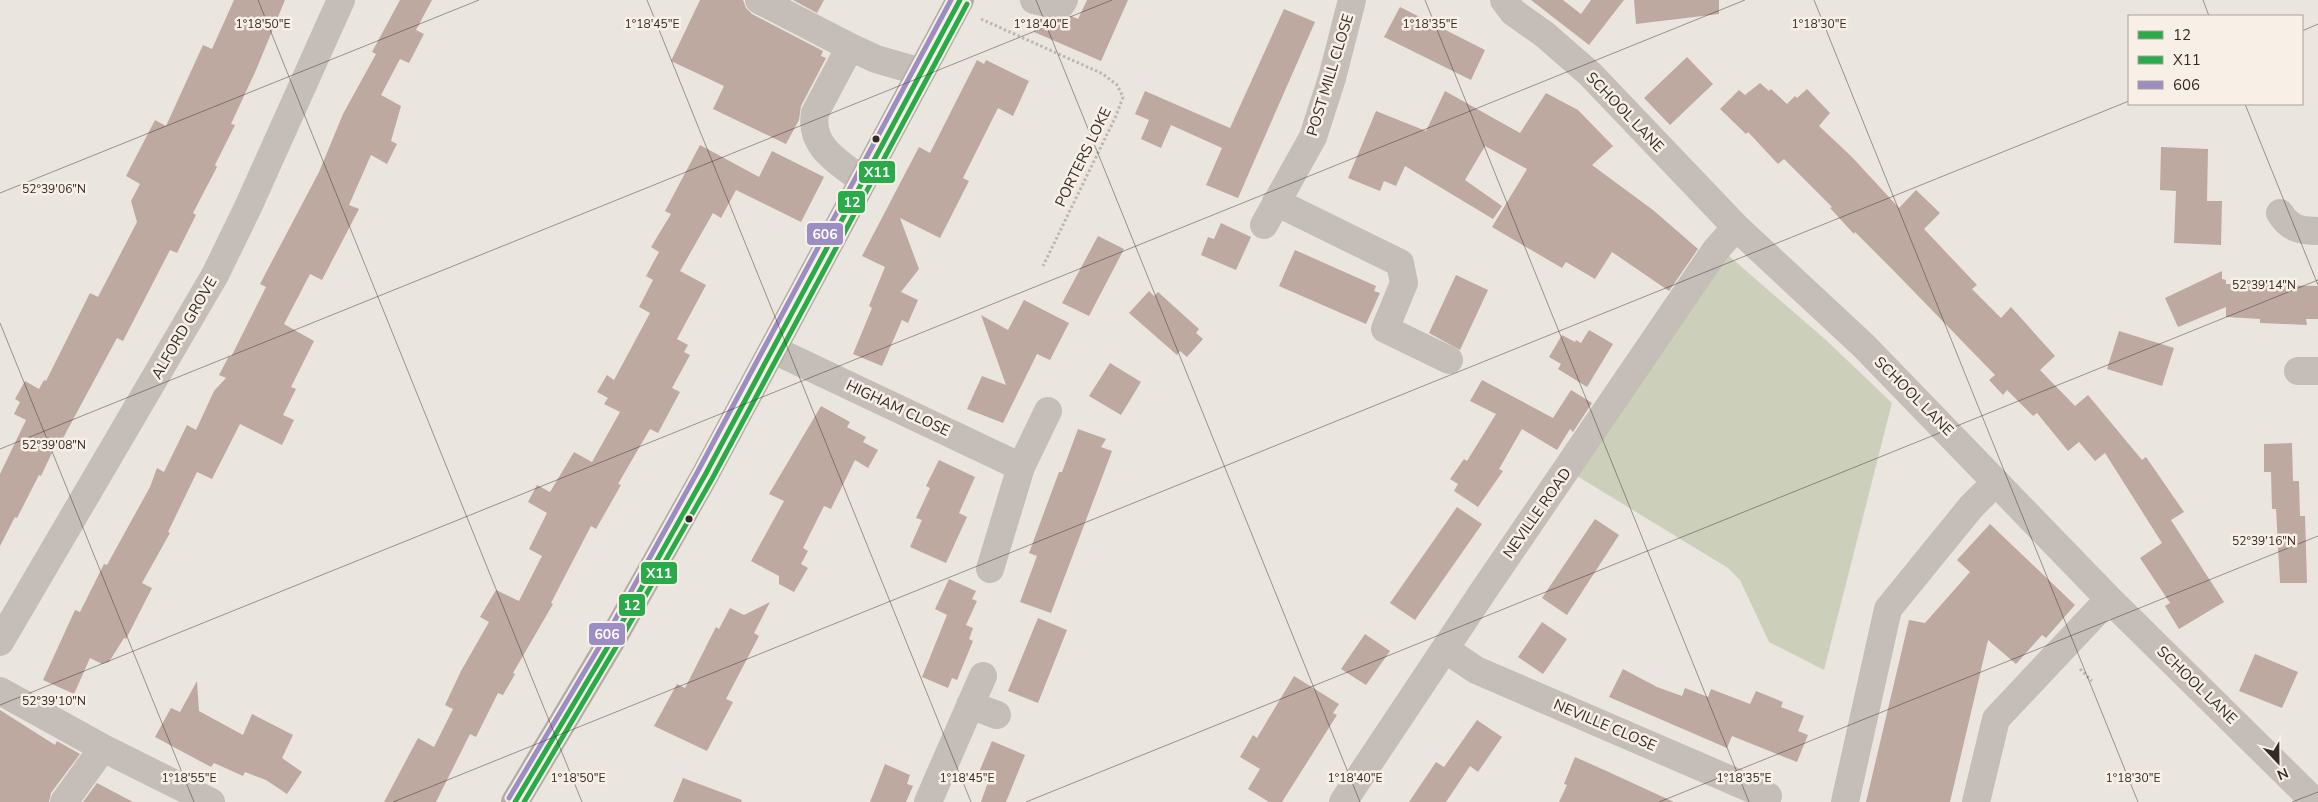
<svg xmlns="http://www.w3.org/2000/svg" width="2318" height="802" viewBox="0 0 2318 802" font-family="'Nunito Sans',sans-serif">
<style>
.green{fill:#ccd0ba}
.building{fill:#bea9a1}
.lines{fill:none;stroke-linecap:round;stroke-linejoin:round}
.path{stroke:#bdb6b1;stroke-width:3;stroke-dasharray:2.5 2.5;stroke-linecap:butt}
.minor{stroke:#c4bdb8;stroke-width:28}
.major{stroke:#b3aca7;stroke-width:28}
.bus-1-casing{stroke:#f8efe6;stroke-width:9}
.bus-2-casing{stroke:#f8efe6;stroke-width:9}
.bus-3-casing{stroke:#f8efe6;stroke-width:9}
.bus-1{stroke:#29ab4a;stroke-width:5}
.bus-2{stroke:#29ab4a;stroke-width:5}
.bus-3{stroke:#9c8dc3;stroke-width:5}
.ticks{fill:none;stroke:#342b27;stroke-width:1;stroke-opacity:0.45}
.bus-dot{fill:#342b27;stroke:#f8efe6;stroke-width:2}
.labels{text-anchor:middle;stroke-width:5;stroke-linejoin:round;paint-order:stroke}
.street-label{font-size:15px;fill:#342b27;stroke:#f8efe6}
.ticks-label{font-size:12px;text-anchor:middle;fill:#342b27;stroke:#f8efe6;stroke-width:5;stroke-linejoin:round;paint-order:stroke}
.line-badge{stroke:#f8efe6;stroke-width:2}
.badge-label{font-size:14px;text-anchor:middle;font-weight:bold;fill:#fff}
</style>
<rect width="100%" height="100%" fill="#ebe5df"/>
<path class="green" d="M1721 249 1826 340 1892 403 1824 670 1769 642 1740 580 1728 568 1572 473Z"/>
<path class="building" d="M234 0H285L256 70 231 124 235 125 215 165 217 167 193 213 196 215 177 253 170 250 123 341 117 338 62 440 59 438 41 476 39 475 17 518 15 517 0 546V474L26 420 14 414 20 402 15 399 25 381 39 389 44 380 46 381 90 293 98 297 137 222 131 201 140 184 126 176 155 120 166 126 203 45 212 49Z
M400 0H432L416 30 424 34 409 63 400 59 381 95 401 106 391 141 397 144 387 164 371 155 349 205 359 209 322 280 310 274 284 324 314 341 291 387 296 389 283 415 294 420 282 445 240 424 212 479 197 472 168 532 170 533 142 583 152 588 126 639 124 638 109 662 102 664 90 658 74 694 43 680 75 610 80 612 104 564 107 565 150 487 157 468 164 472 187 425 196 430 214 391 226 378 219 375 229 356 231 357 266 287 260 284 319 172 343 114 376 54 372 52Z
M700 0H743L746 8 752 14 823 51 821 56 826 58 801 106 799 120 786 144 713 109 724 86 671 61Z
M793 0H824L817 13Z
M1087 0H1128L1101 61 1034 32 1041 18 1057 21H1065L1071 16 1078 19Z
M1531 0H1563L1581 14 1591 0H1624L1589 45Z
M1634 0H1719V14L1636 24Z
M1400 7 1485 50 1471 80 1384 37Z
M1284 9 1315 22 1238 198 1206 185 1222 148 1171 125 1161 148 1141 139 1149 120 1135 114 1145 91 1230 128Z
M1687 57 1713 84 1670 125 1644 98Z
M977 60 984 64 986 60 1029 81 1013 116 998 108 963 178 969 181 940 238 900 218 919 269 901 292 918 300 908 323 902 320 882 366 853 354 872 308 869 306 885 267 862 256 919 147 930 153Z
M1760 83 1769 91 1771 89 1787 104 1795 96 1797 98 1807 89 1830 113 1819 126 1852 157 1899 208 1916 190 1940 213 1924 229 1977 285 1972 289 2001 318 2011 307 2055 356 2040 370 2075 406 2088 395 2142 460 2146 457 2184 512 2171 520 2224 602 2179 629 2165 606 2170 603 2140 558 2162 543 2105 453 2095 461 2079 442 2068 451 2037 413 2033 416 2007 390 2003 395 1989 380 1995 375 1891 268 1855 232 1854 234 1830 208 1832 207 1784 159 1778 164 1748 132 1746 134 1720 109 1739 90 1745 95Z
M1445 91 1520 133 1546 93 1578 110 1613 146 1592 165 1653 210 1698 249 1669 291 1612 252 1595 279 1566 262 1562 268 1492 227 1527 169 1485 146 1465 180 1502 206 1493 219 1405 166 1396 186 1384 181 1380 191 1348 178 1376 111 1426 131Z
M700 145 759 177 772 151 824 177 801 222 736 190 721 218 713 213 680 271 706 285 677 339 688 345 684 352 690 355 672 388 680 392 658 433 650 429 618 484 621 485 596 529 591 526 551 603 553 604 513 673 515 674 503 695 498 693 476 737 470 734 436 802H384L418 738 434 747 453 709 445 705 461 671 489 622 480 617 496 590 519 601 542 556 529 549 547 513 528 502 537 485 550 492 574 452 592 462 620 412 604 404 608 398 597 392 607 375 614 380 650 313 639 307 653 280 646 276 659 252 651 247 671 214 665 211Z
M2161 147 2208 149 2207 201H2222L2221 245 2174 243 2176 191 2160 190Z
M1221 223 1251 237 1236 270 1201 255 1208 237 1214 239Z
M1098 236 1124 249 1089 316 1062 303Z
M1295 250 1376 286 1374 291 1380 293 1366 324 1279 286Z
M2222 271V279L2226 280V284L2318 286V319H2306L2307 325 2260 323V319L2226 317V307L2178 327 2165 298Z
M1456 275 1488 290 1460 350 1429 333Z
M1149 291 1154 296 1158 292 1199 329 1196 333 1203 339 1187 357 1180 351 1177 355 1129 313Z
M1024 300 1069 323 1050 360 1037 354 1003 423 967 409 982 376 1006 385 981 315 1008 330Z
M1589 330 1613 344 1587 387 1558 369 1561 364 1549 357 1562 335 1575 342 1576 340 1581 343Z
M2119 331 2174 348 2162 386 2107 369Z
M1110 363 1141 382 1121 415 1089 396Z
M1482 380 1553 418 1571 390 1592 403 1573 432 1570 429 1557 450 1522 429 1499 469 1503 471 1478 507 1454 491 1458 484 1450 479 1464 459 1467 461 1496 414 1470 401Z
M821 406 850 422 847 427 866 437 863 442 878 450 868 468 855 460 831 509 824 506 803 548 808 551 801 564 808 568 794 592 779 584V576L751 561 784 501 769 494Z
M1078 429 1106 439 1101 447 1112 451 1051 613 1020 602 1037 556 1029 553 1059 472H1062Z
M2292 443 2293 481H2299L2300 516H2305L2307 583H2280L2276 509H2272L2271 472H2264V444Z
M939 460 975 477 959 513 967 517 946 563 910 547 922 520 916 518 930 488 926 486Z
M1457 507 1482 524 1415 620 1390 603Z
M1595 519 1619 535 1567 615 1542 598Z
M1990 524 2075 605 2046 638 2042 635 2016 664 1988 640 1950 802H1866L1909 620 1925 623 1970 572 1957 560Z
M949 579 976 591 972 599 977 601 966 625 973 628 969 639 973 641 957 680 952 678 948 688 922 677 947 615 935 609Z
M770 602 754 633 759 636 726 699 733 702 707 751 654 726 677 684 685 688 716 627 719 629 730 608 744 615Z
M1038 618 1067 630 1038 703 1008 691Z
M1542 622 1567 639 1543 674 1518 657Z
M1365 634 1390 651 1366 685 1341 669Z
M2255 654 2298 672 2282 708 2239 691Z
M1623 669 1657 687 1682 696 1685 688 1708 697 1711 689 1750 704 1756 691 1783 702 1781 707 1804 716 1798 731 1808 735 1797 762 1732 736 1727 748 1609 697Z
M1294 676 1339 704 1333 713 1337 715 1282 802H1269L1248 789 1260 769 1240 757 1253 735 1257 738Z
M197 681 199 711 243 735 252 714 293 735 282 758 302 772 287 794 266 780 245 772 243 776 214 763 211 767 155 737 171 708 180 712Z
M0 710 55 745 57 741 80 754 51 793 49 802H0Z
M1477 720 1502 737 1478 772 1470 766 1446 802H1409L1436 762 1444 767Z
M992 741 1025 755 1006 802H981L988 782 977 777Z
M1575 757 1602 769 1674 802H1559L1567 785 1564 784Z
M885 764 910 775 907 784 913 786 906 802H870Z
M683 778 742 800 741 802H673Z
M97 783 133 802H83Z"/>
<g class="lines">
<path class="path" d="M981 19 1103 74 1117 85 1123 97 1116 116 1043 266
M2080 669 2092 681"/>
<path class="minor" d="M759 0 850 47
M1034 0 1060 6 1064 0
M1504 0 1513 12 1544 34 1590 74 1736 227 1864 346 2109 599 2315 802
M862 180C839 162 809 147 815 113L850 47 876 59 921 72
M1276 202 1400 263 1404 283 1385 329 1449 360
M2280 213C2289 228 2300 231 2318 231
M1264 225 1313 137 1332 78 1352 0
M774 350 1021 467 990 569
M2298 371H2318
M1021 467 1048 411
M0 642 215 275 249 205 341 0
M1445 649 1476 670 1768 796
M0 691 103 748 211 802
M970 705 997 715
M64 802 103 748
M928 802 983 676
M1343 802 1484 590 1715 251 1736 227
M1845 802 1888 609 1971 507 1996 482
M1976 802 1996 719 2109 599"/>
<path class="major" d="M515 802 616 633 705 475 960 0"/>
<g class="bus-1-casing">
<path id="bus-1" d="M515 802 616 633 705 475 960 0"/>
</g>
<g class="bus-2-casing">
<path id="bus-2" d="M524 802 622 637 712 479 967 4"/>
</g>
<g class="bus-3-casing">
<path id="bus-3" d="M509 798 610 629 698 471 951 0"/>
</g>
<use href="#bus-1" class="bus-1"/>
<use href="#bus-2" class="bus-2"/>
<use href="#bus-3" class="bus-3"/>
</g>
<path class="ticks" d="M258 0 582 802M647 0 971 802M1036 0 1360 802M1425 0 1749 802M1814 0 2138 802M2203 0 2209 16M2302 31 2318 24M2245 104 2318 285M0 193 479 0M0 323 194 802M0 449 1112 0M0 705 1745 0M393 802 2129 101M1026 802 2318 280M1659 802 2318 536M2292 802 2318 792"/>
<g class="bus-dot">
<circle cx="876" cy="139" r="4.5"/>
<circle cx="689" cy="519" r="4.5"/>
</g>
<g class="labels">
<g class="street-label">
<text transform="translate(1330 75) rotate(-73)" y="5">POST MILL CLOSE</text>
<text transform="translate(1625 112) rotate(46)" y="5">SCHOOL LANE</text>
<text transform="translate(1083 157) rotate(-64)" y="5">PORTERS LOKE</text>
<text transform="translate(184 328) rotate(-60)" y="5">ALFORD GROVE</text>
<text transform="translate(1914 396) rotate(45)" y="5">SCHOOL LANE</text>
<text transform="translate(898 408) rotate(25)" y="5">HIGHAM CLOSE</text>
<text transform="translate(1537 513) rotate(-55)" y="5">NEVILLE ROAD</text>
<text transform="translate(2197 685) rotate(44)" y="5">SCHOOL LANE</text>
<text transform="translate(1605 725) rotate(23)" y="5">NEVILLE CLOSE</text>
</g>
</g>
<g class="ticks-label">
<text x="263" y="28">1°18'50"E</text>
<text x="652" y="28">1°18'45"E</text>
<text x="1041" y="28">1°18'40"E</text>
<text x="1430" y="28">1°18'35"E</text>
<text x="1819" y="28">1°18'30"E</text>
<text x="54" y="193">52°39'06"N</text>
<text x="2264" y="289">52°39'14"N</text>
<text x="54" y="449">52°39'08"N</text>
<text x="2264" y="545">52°39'16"N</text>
<text x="54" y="705">52°39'10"N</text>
<text x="189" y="782">1°18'55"E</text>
<text x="578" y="782">1°18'50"E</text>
<text x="967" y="782">1°18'45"E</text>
<text x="1355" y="782">1°18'40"E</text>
<text x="1744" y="782">1°18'35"E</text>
<text x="2133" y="782">1°18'30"E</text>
</g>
<g class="line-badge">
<rect x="858" y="160" width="38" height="24" rx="5" fill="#29ab4a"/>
<rect x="837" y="190" width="29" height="24" rx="5" fill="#29ab4a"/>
<rect x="806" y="222" width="38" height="24" rx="5" fill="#9c8dc3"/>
<rect x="640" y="561" width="38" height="24" rx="5" fill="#29ab4a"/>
<rect x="618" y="593" width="28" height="24" rx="5" fill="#29ab4a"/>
<rect x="588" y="622" width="38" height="24" rx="5" fill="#9c8dc3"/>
</g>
<g class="badge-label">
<text x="877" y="177">X11</text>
<text x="852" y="207">12</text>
<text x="825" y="239">606</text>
<text x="659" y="578">X11</text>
<text x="632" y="610">12</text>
<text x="607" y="639">606</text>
</g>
<rect x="2128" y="15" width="175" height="90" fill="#f8efe6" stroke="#aaa19a"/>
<rect x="2138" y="31" width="25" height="8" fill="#29ab4a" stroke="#aaa19a"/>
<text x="2173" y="40" font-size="15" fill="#342b27">12</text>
<rect x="2138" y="56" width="25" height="8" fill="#29ab4a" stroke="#aaa19a"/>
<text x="2173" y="65" font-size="15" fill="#342b27">X11</text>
<rect x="2138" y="81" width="25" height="8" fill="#9c8dc3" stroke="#aaa19a"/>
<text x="2173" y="90" font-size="15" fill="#342b27">606</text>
<g transform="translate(2278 762) rotate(158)" stroke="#f8efe6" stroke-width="4" paint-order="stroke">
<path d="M0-4L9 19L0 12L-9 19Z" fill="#342b27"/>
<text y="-8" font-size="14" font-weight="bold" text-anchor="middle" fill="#342b27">N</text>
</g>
</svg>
